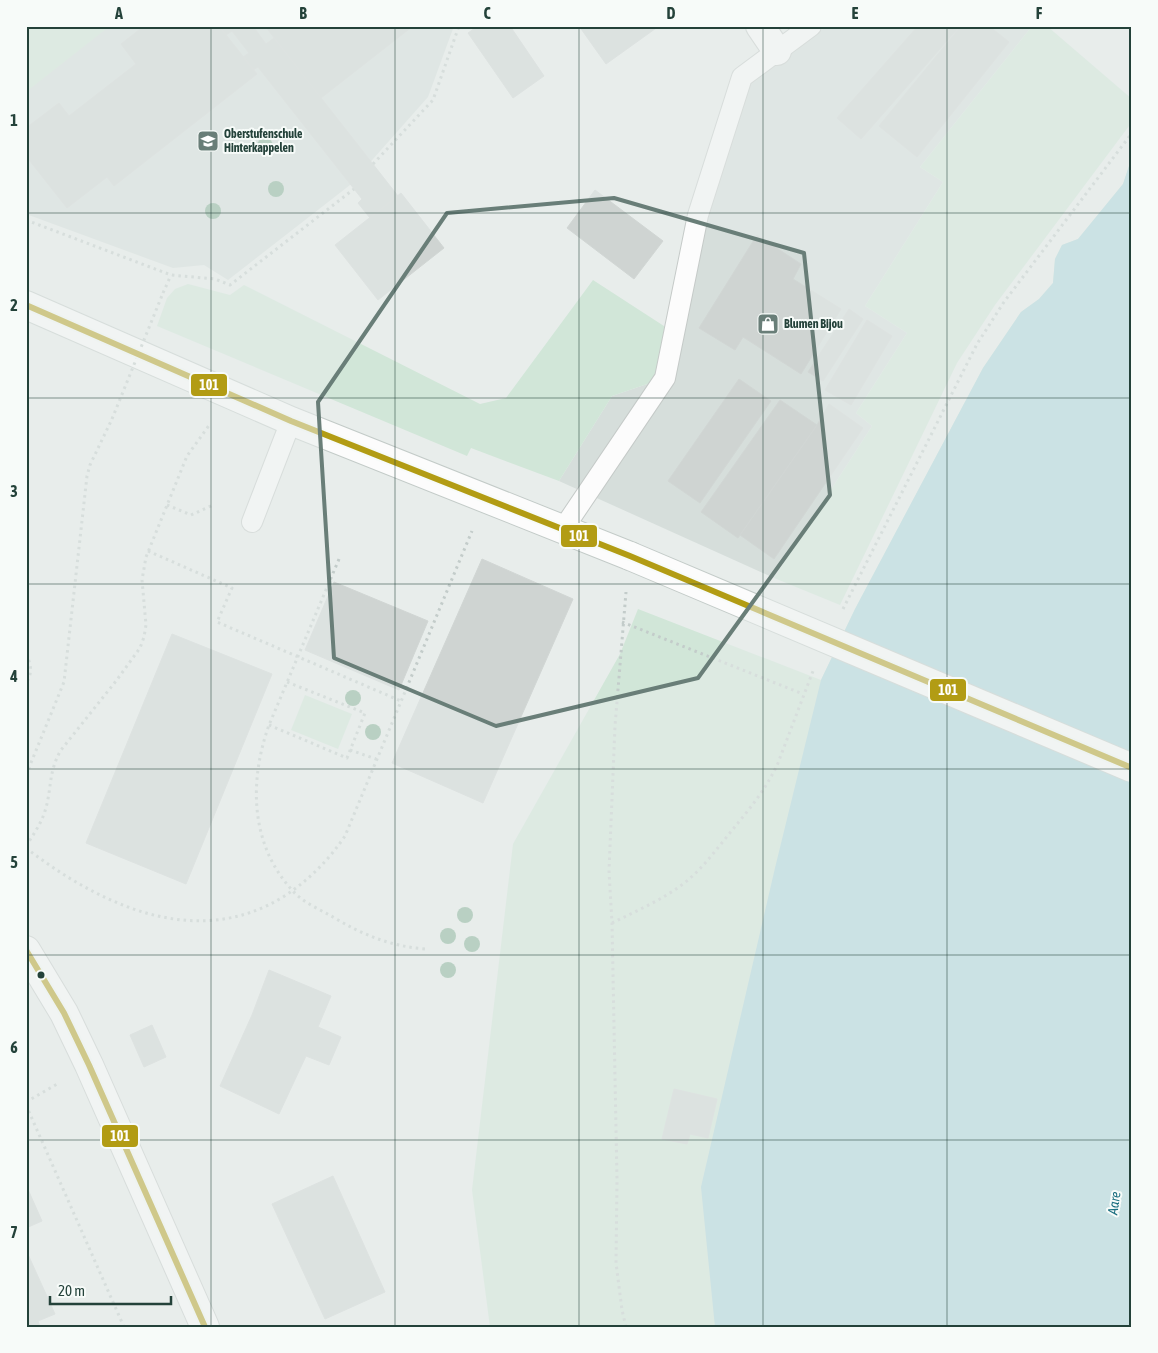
<svg xmlns="http://www.w3.org/2000/svg" width="1158" height="1353" viewBox="0 0 1158 1353" font-family="'Asap Condensed',sans-serif">
<style>
.built{fill:#d6dedb}
.green{fill:#d1e6d8}
.water{fill:#a9d4db}
.building{fill:#cfd4d2;stroke:#d1d6d4}
.lines{fill:none;stroke-linecap:round;stroke-linejoin:round}
.lane-casing{stroke:#c5cac8;stroke-width:22}
.street-casing{stroke:#c5cac8;stroke-width:30}
.secondary-casing{stroke:#c3cbc8;stroke-width:30}
.path{stroke:#c3ccca;stroke-width:3;stroke-dasharray:2.5 4;stroke-linecap:butt}
.lane{stroke:#fcfcfc;stroke-width:20}
.street{stroke:#fcfcfc;stroke-width:28}
.secondary{stroke:#fcfcfc;stroke-width:28}
.secondary-bridge-casing{stroke:#c3cbc8;stroke-width:30;stroke-linecap:butt}
.path-bridge{stroke:#c3ccca;stroke-width:3;stroke-dasharray:2.5 4;stroke-linecap:butt}
.secondary-bridge{stroke:#fcfcfc;stroke-width:28}
.bus-1-casing{stroke:#f7fbf9;stroke-width:10}
.bus-1{stroke:#b29c14;stroke-width:6}
.tree{fill:#81ae93}
.marked{fill:none;stroke:#697e78;stroke-width:4;stroke-linejoin:round}
.grid{fill:none;stroke:#24423a;stroke-width:1;stroke-opacity:0.55}
.bus-dot{fill:#24423a;stroke:#f7fbf9;stroke-width:2}
.labels{text-anchor:middle;stroke-width:4;stroke-linejoin:round;paint-order:stroke}
.poi-label{font-size:12px;font-weight:bold;fill:#24423a;stroke:#f7fbf9;text-anchor:start}
.water-label{font-size:14px;font-style:italic;fill:#1c6f80;stroke:#f7fbf9}
.line-badge{stroke:#f7fbf9;stroke-width:2}
.badge-label{font-size:14px;text-anchor:middle;font-weight:bold;fill:#fff}
.neatline{fill:none;stroke:#24423a;stroke-width:2}
.grid-label{font-size:16px;text-anchor:middle;font-weight:bold;fill:#24423a}
</style>
<rect width="100%" height="100%" fill="#e8edeb"/>
<path class="built" d="M26 26H454L428 97 350 185 228 280 204 265 173 268 26 214Z
M827 26H1032L920 167 943 182 865 306 907 333 856 413 872 426 774 578 559 481 612 396 656 381 746 86Z"/>
<path class="green" d="M26 26H110L26 92Z
M1032 26H1047L1132 99V122L995 305 957 363 840 605 774 578 872 426 856 413 907 333 865 306 943 182 920 167Z
M1132 157V1327H490L472 1190 513 844 620 654 638 609 821 680 855 609 983 368 1021 312 1039 299 1053 283 1055 259 1062 245 1078 239 1123 184Z
M593 280 667 328 656 381 612 396 559 481 471 448 467 456 157 326 167 298 175 289 188 284 230 295 244 285 480 404 506 398Z
M305 695 352 714 338 749 291 730Z"/>
<path class="water" d="M1132 157V1327H715L701 1187 775 868 821 680 855 609 983 368 1021 312 1039 299 1053 283 1055 259 1062 245 1078 239 1123 184Z"/>
<path class="building" d="M144 26H219L257 74 114 186 107 177 67 208 26 156V128L59 103 69 116 136 64 121 44Z
M219 26H253L266 44 274 38 398 196 370 218 358 203 362 199 258 67 253 70 243 57 249 53 232 31 226 35Z
M265 26H413L321 98Z
M478 26H510L544 76 513 98 468 33Z
M579 26H659L606 64Z
M918 26H960L861 139 837 118Z
M961 26H989L1009 42 917 157 879 126Z
M595 190 663 241 634 279 567 228Z
M401 193 444 248 378 300 335 245Z
M757 235 801 264 793 279 841 309 801 374 743 337 735 350 699 328Z
M849 309 863 319 823 381 808 372Z
M867 320 892 336 851 405 825 390Z
M739 379 771 401 700 503 668 481Z
M780 400 817 425 738 538 701 512Z
M829 404 863 428 774 559 740 535 817 425Z
M482 559 573 599 483 803 392 763Z
M334 582 428 621 399 690 305 650Z
M172 634 272 674 186 884 86 843Z
M269 970 331 996 318 1027 341 1037 329 1065 306 1056 279 1114 220 1086 252 1015Z
M152 1025 166 1057 144 1067 130 1035Z
M674 1089 717 1099 708 1138 690 1134 687 1144 662 1139Z
M333 1176 385 1292 325 1319 272 1204Z
M26 1185 42 1221 26 1228Z
M26 1250 55 1314 38 1321 40 1327H26Z"/>
<g class="lines">
<g class="lane-casing">
<path id="lane" d="M252 522 291 421
M563 529 665 378 698 215 742 77 811 26"/>
</g>
<g class="street-casing">
<path id="street" d="M760 26 777 51
M26 950 64 1013 89 1065 205 1327"/>
</g>
<g class="secondary-casing">
<path id="secondary" d="M26 305 291 421 630 556"/>
</g>
<path class="path" d="M373 164 433 100 459 26
M26 220 171 275 215 279 230 285 354 189
M163 293 171 275
M167 505 191 515 213 505
M148 551 232 588 217 622 401 701
M339 559 269 725C249 781 250 844 292 890 302 902 319 909 333 917 363 935 390 946 425 949
M843 609 977 344 1004 302 1132 133
M622 622 803 694
M26 654C31 664 33 673 26 683
M269 725 347 758 365 713 287 682
M350 750 376 759
M26 775 64 682 87 476 90 465 112 419
M26 846C33 835 41 824 45 811 52 789 48 772 61 750L116 681 140 648 144 637 146 625 142 580 146 557 187 456 210 424
M26 848C99 904 195 951 283 897 308 881 328 861 345 836L472 531
M612 923C636 911 662 900 683 884 700 871 712 855 725 839 745 814 765 792 778 763L813 671
M26 1102 59 1083
M26 1105 124 1327
M626 1327 622 1310 616 1263 617 1180 612 923 609 871 615 726 626 592"/>
<use href="#lane" class="lane"/>
<use href="#street" class="street"/>
<use href="#secondary" class="secondary"/>
<g class="secondary-bridge-casing">
<path id="secondary-bridge" d="M630 556 1132 768"/>
</g>
<path class="path-bridge" d="M112 419 163 293"/>
<use href="#secondary-bridge" class="secondary-bridge"/>
<g class="bus-1-casing">
<path id="bus-1" d="M26 305 291 421 630 556 1132 768
M26 950 64 1013 89 1065 205 1327"/>
</g>
<use href="#bus-1" class="bus-1"/>
</g>
<g class="tree">
<circle cx="265" cy="146" r="8"/>
<circle cx="276" cy="189" r="8"/>
<circle cx="213" cy="211" r="8"/>
<circle cx="353" cy="698" r="8"/>
<circle cx="373" cy="732" r="8"/>
<circle cx="465" cy="915" r="8"/>
<circle cx="448" cy="936" r="8"/>
<circle cx="472" cy="944" r="8"/>
<circle cx="448" cy="970" r="8"/>
</g>
<path d="M0 0H1158V1353H0ZM614 198 804 253 830 495 698 678 496 726 334 658 318 402 447 213Z" fill="#e8edeb" fill-opacity=".55" fill-rule="evenodd"/>
<path class="marked" d="M614 198 804 253 830 495 698 678 496 726 334 658 318 402 447 213Z"/>
<path class="grid" d="M211 26V1327M395 26V1327M579 26V1327M763 26V1327M947 26V1327M26 213H1132M26 398H1132M26 584H1132M26 769H1132M26 955H1132M26 1140H1132"/>
<defs>
<g id="school-square" transform="scale(1.125)"><rect x="-9" y="-9" width="18" height="18" rx="4" fill="#697e78" stroke="#f7fbf9"/><path d="M0-5L7-2L0 1L-7-2ZM-4 1L0 2.5L4 1V4Q0 6-4 4Z" fill="#fff"/></g>
<g id="shop-square" transform="scale(1.125)"><rect x="-9" y="-9" width="18" height="18" rx="4" fill="#697e78" stroke="#f7fbf9"/><path d="M-5-2.5h2.3a2.7 3.5 0 0 1 5.4 0H5L5.5 6h-11ZM-1.5-2.5h3a1.5 2.3 0 0 0-3 0Z" fill="#fff"/></g>
</defs>
<g fill-rule="evenodd">
<use href="#school-square" x="208" y="141"/>
<use href="#shop-square" x="768" y="324"/>
</g>
<circle class="bus-dot" cx="41" cy="975" r="4.5"/>
<g class="labels">
<g class="poi-label">
<text x="224" y="138">Oberstufenschule<tspan x="224" dy="14">Hinterkappelen</tspan></text>
<text x="784" y="328">Blumen Bijou</text>
</g>
<g class="water-label">
<text transform="translate(1114 1203) rotate(-82)" y="5">Aare</text>
</g>
</g>
<g class="line-badge">
<rect x="190" y="373" width="38" height="24" rx="5" fill="#b29c14"/>
<rect x="560" y="524" width="38" height="24" rx="5" fill="#b29c14"/>
<rect x="929" y="678" width="38" height="24" rx="5" fill="#b29c14"/>
<rect x="101" y="1124" width="38" height="24" rx="5" fill="#b29c14"/>
</g>
<g class="badge-label">
<text x="209" y="390">101</text>
<text x="579" y="541">101</text>
<text x="948" y="695">101</text>
<text x="120" y="1141">101</text>
</g>
<rect width="1158" height="1353" fill="none" stroke="#f7fbf9" stroke-width="55"/>
<path d="M50 1296v8h121v-8" fill="none" stroke="#24423a" stroke-width="2.5"/>
<text x="58" y="1296" font-size="15" fill="#24423a" stroke="#f7fbf9" stroke-width="4" paint-order="stroke">20 m</text>
<rect x="28" y="28" width="1102" height="1298" class="neatline"/>
<g class="grid-label">
<text x="119" y="19">A</text>
<text x="303" y="19">B</text>
<text x="487" y="19">C</text>
<text x="671" y="19">D</text>
<text x="855" y="19">E</text>
<text x="1039" y="19">F</text>
<text x="14" y="126">1</text>
<text x="14" y="311">2</text>
<text x="14" y="497">3</text>
<text x="14" y="682">4</text>
<text x="14" y="868">5</text>
<text x="14" y="1053">6</text>
<text x="14" y="1238">7</text>
</g>
</svg>
